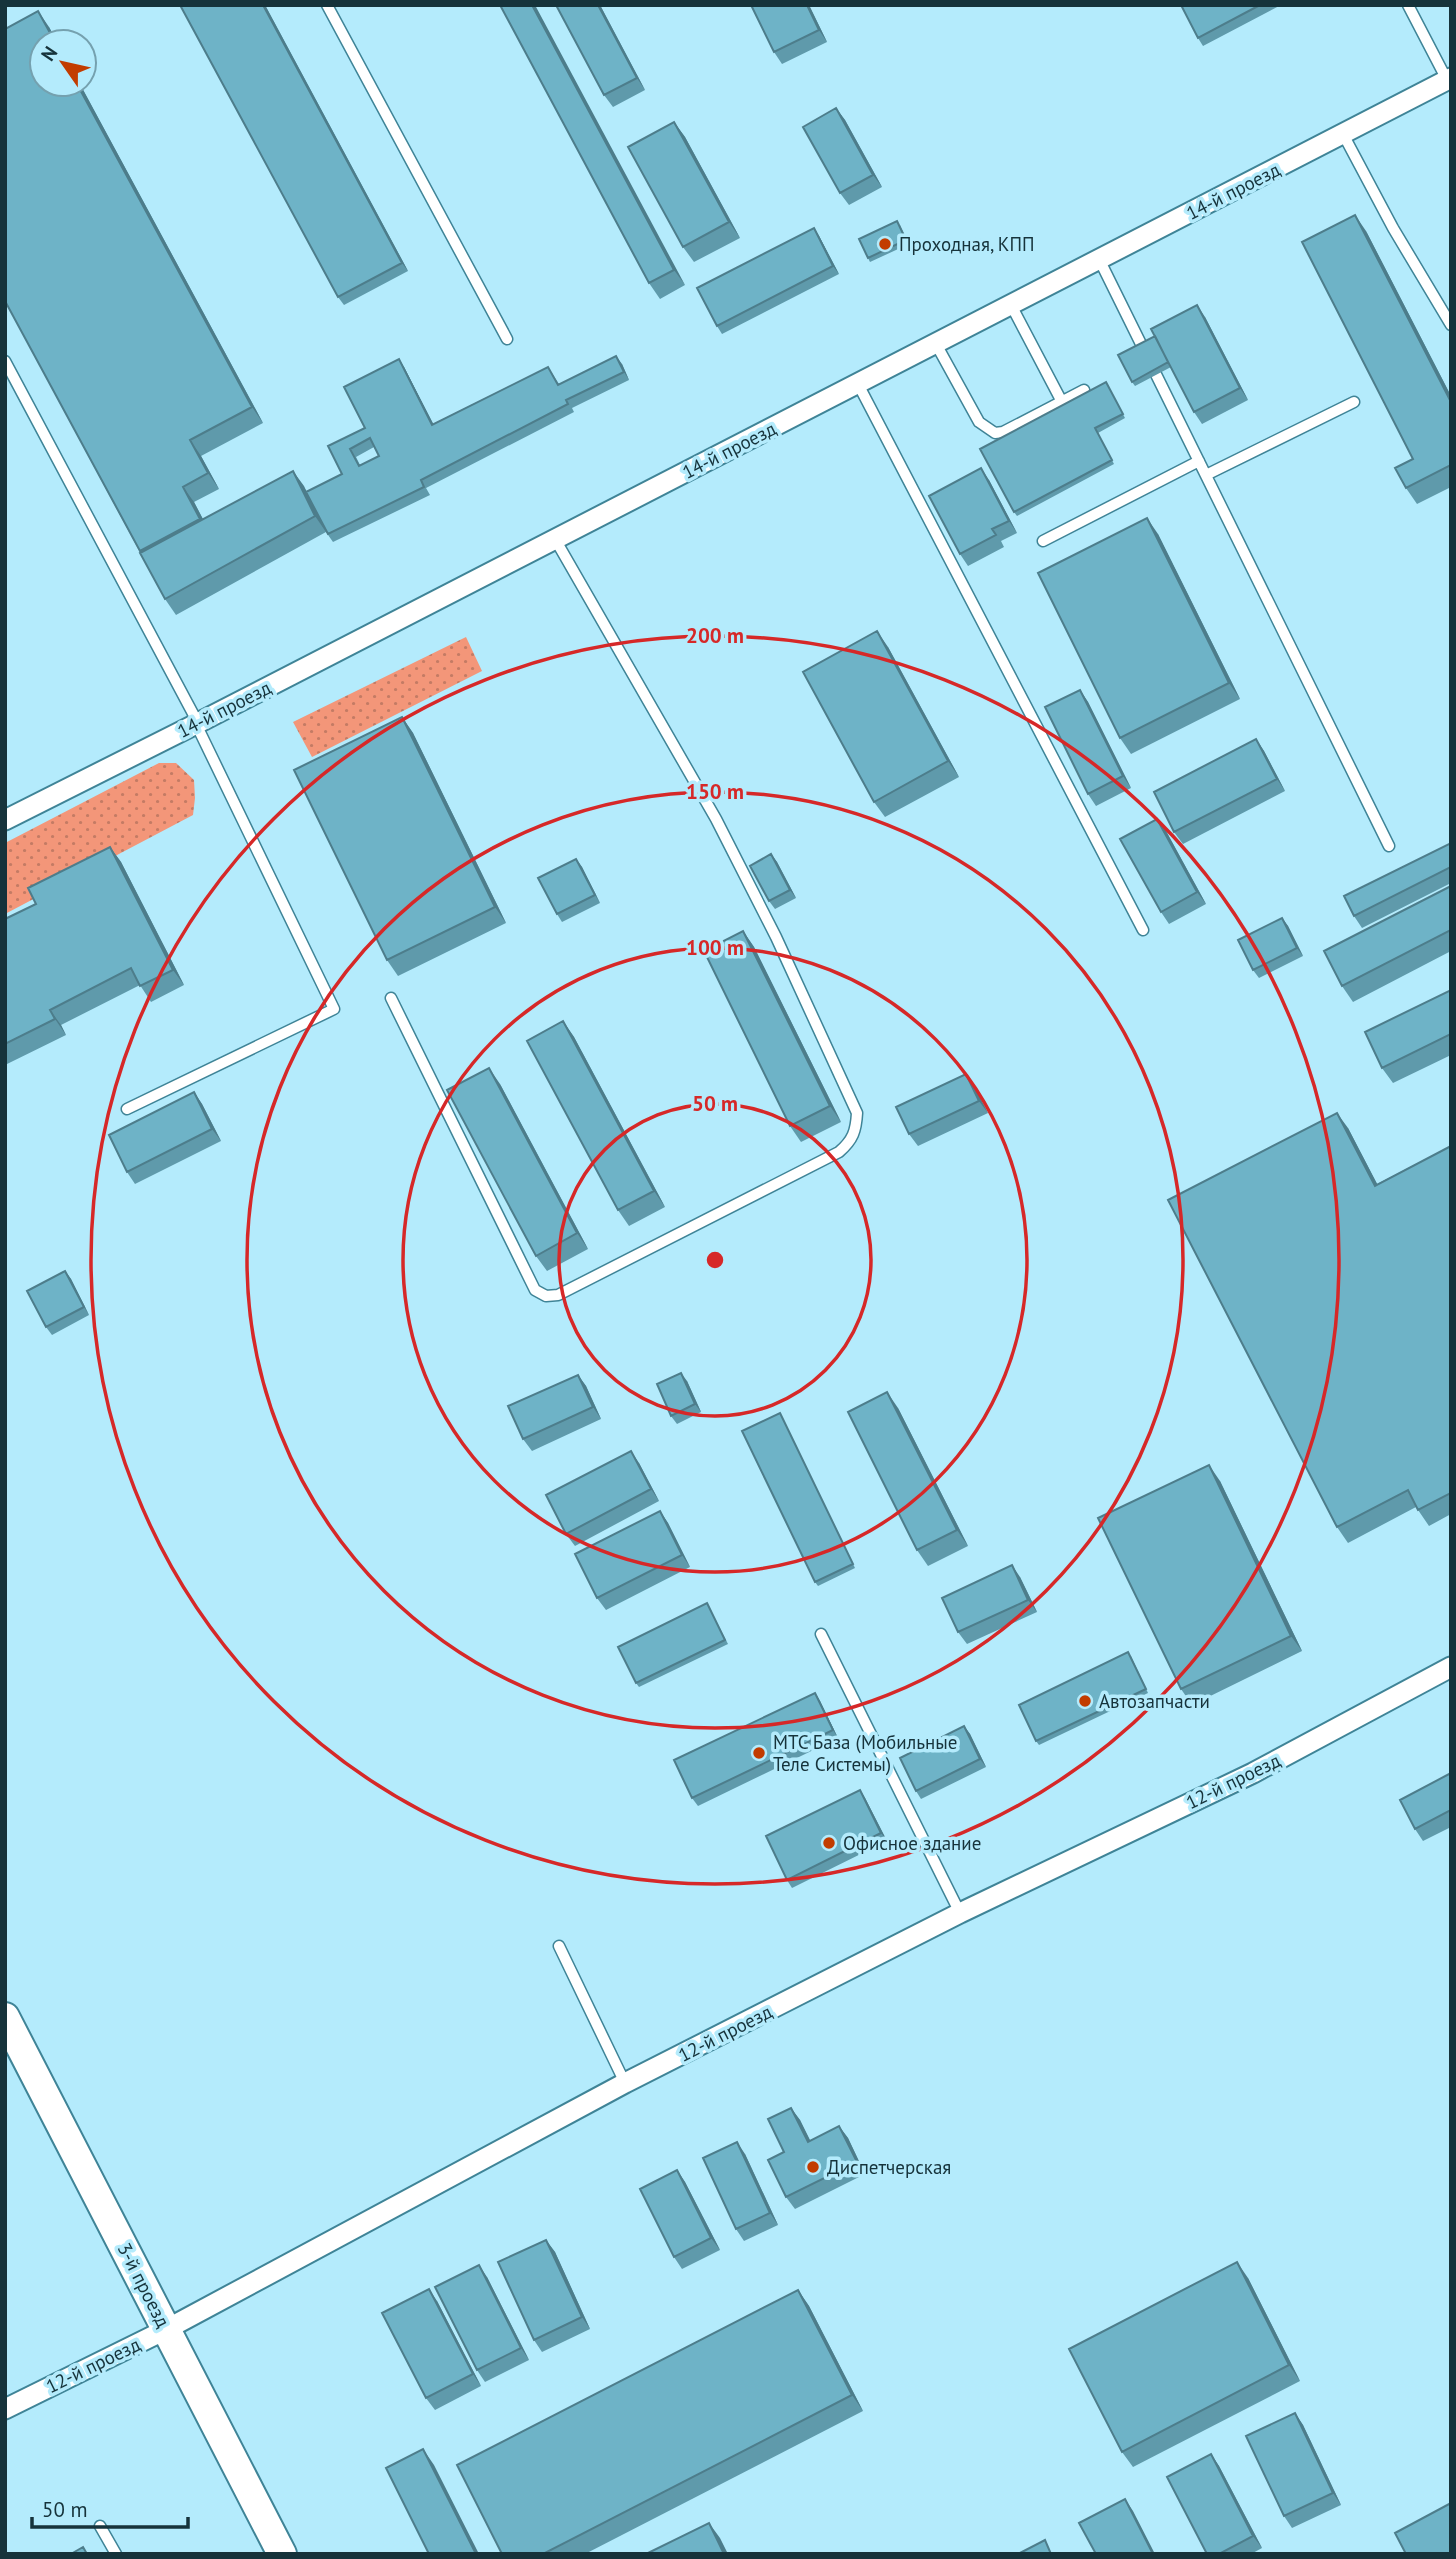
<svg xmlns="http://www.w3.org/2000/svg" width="1456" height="2559" viewBox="0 0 1456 2559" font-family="'PT Sans',sans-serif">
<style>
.grass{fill:url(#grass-dots)}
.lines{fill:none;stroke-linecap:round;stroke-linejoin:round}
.lane-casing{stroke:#3f8497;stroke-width:13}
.street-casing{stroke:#3f8497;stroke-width:23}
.secondary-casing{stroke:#3f8497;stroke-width:32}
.lane{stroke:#fff;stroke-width:10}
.street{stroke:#fff;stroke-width:19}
.secondary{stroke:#fff;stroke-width:28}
.wall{fill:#5f9aab;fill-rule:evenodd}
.shaded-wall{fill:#4d7d8b}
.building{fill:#6eb3c7;stroke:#4d7d8b;stroke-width:2;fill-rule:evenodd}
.ring{fill:none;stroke:#d62828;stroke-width:3.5}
.poi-dot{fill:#c23c00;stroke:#b4ebfc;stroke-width:2.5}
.labels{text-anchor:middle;stroke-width:7;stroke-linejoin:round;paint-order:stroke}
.street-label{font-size:19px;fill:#16333b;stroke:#b4ebfc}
.poi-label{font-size:19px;fill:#16333b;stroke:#b4ebfc;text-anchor:start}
.centre{fill:#d62828;stroke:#b4ebfc;stroke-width:3.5}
.ring-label{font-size:21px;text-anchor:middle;font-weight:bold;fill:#d62828;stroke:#b4ebfc;stroke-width:7;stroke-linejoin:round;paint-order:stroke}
</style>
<defs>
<pattern id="grass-dots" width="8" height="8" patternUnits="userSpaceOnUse" patternTransform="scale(1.75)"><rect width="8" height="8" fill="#f39679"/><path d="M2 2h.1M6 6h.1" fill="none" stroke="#c47b64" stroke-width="1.8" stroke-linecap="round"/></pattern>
</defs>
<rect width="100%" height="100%" fill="#b4ebfc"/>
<path class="grass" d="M466 637 482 671 312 757 293 722Z
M159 763H176L194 780 195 798 193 815 5 914V843Z"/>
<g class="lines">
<g class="lane-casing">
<path id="lane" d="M327 5 507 339
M1408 5 1447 80
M1343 134 1393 228 1451 325
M1099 259 1389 846
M1011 305 1062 402
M936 344 979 422 995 433 1003 432 1084 390
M5 361 198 723
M858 384 1143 930
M1206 475 1354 402
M1043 541 1199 461
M391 998 535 1290 546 1296 558 1295 839 1152C853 1140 856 1131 857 1113L776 937 716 819 555 539
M127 1109 334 1009 196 724
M821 1634 960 1913
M559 1946 625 2083
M100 2526 116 2554"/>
</g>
<g class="street-casing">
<path id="street" d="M5 820 198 723 1451 78
M5 2409 167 2329 625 2083 960 1913 1253 1773 1451 1667"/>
</g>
<g class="secondary-casing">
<path id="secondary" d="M5 2017 282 2554"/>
</g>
<use href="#lane" class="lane"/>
<use href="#street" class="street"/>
<use href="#secondary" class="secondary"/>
</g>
<path class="wall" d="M180 5H265L408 271 344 305 338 297Z
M500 5 685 285 660 299 649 283Z
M556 5H600L645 90 613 107 604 95Z
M751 5H809L827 42 782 64 774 52Z
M1181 5H1281L1203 46 1198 38Z
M49 27 263 423 201 456 219 489 194 502 203 519 293 471 307 492 342 474 328 446 365 428 404 367 433 424 548 367 559 384 622 364 629 380 572 408 574 412 426 488 430 495 333 542 326 532 176 615 165 599 5 301ZM374 447 379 456 360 465 356 457Z
M836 108 845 120 882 187 849 205 840 193Z
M674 122 685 137 740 238 694 262 683 247Z
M900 225 909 244 870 262 868 258Z
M814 228 819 236 839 274 722 334 717 326Z
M1366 231 1451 396V487L1417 504 1406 488 1413 459Z
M1205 317 1248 400 1202 424 1194 412 1171 367 1135 386 1132 382Z
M1106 382 1125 418 1098 433 1114 464 1017 516 1014 512Z
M989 480 1017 533 1001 541 1004 547 968 566 960 554Z
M1158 534 1240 699 1131 754 1120 738Z
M888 647 959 777 885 817 874 802Z
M1080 690 1088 702 1131 788 1096 806 1088 794Z
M402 717 413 733 506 923 398 976 387 960Z
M1256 739 1264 751 1285 791 1183 844 1174 832Z
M1157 819 1166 831 1206 904 1169 924 1161 912Z
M1451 843V883L1362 928 1354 916Z
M110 847 121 862 184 985 151 1002 140 985 61 1025 66 1035 5 1065V919L36 904Z
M771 854 777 862 796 898 775 909 769 901Z
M576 859 582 867 600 903 562 922 557 914Z
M1451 886V951L1353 1002 1342 986Z
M1282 918 1288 926 1303 956 1259 978 1253 970Z
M743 931 754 947 841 1122 801 1142 790 1126Z
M1451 990V1055L1393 1083 1382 1068Z
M563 1021 574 1037 665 1207 629 1226 618 1210Z
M966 1074 974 1086 988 1113 918 1146 909 1134Z
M500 1084 588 1249 547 1271 536 1256Z
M194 1092 202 1104 221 1141 135 1184 127 1172Z
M1348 1128 1377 1184 1451 1146V1514L1429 1526 1416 1507 1348 1543 1337 1527Z
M65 1271 71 1279 89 1315 52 1335 46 1327Z
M578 1375 586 1386 601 1419 532 1451 523 1439Z
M687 1381 701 1412 677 1424 671 1416Z
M898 1408 968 1546 928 1566 917 1550Z
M780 1413 855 1568 818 1586 815 1582Z
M639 1463 659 1501 575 1546 566 1534Z
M1220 1481 1302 1651 1192 1705 1181 1689Z
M660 1511 668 1523 690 1567 606 1610 597 1598Z
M1020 1577 1037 1612 967 1644 958 1632Z
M707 1603 728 1644 639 1687 636 1683Z
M1131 1656 1148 1693 1039 1745 1036 1741Z
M815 1693 820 1701 838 1738 698 1806 692 1798Z
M964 1726 970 1734 986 1767 921 1799 916 1791Z
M1451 1773V1827L1423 1841 1415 1829Z
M860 1790 865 1798 887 1841 792 1888 787 1880Z
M791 2108 800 2120 810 2141 839 2126 848 2138 865 2174 795 2209 786 2197 784 2152Z
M745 2154 778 2225 744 2241 736 2229Z
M677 2170 685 2182 720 2250 682 2269 674 2257Z
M546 2240 555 2252 590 2329 542 2352 534 2340Z
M487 2277 529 2360 485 2382 477 2370Z
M1248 2278 1300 2381 1133 2467 1122 2452Z
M798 2290 809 2306 863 2411 585 2554H502Z
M437 2301 481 2386 435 2410 426 2398Z
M1295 2413 1303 2425 1341 2505 1292 2528 1284 2516Z
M1211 2454 1219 2466 1262 2548 1251 2554H1207Z"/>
<path class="shaded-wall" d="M263 5H265L408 271 402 263Z
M532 5H535L685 285 674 270Z
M598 5H600L645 90 637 78Z
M807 5H809L827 42 819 30Z
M38 11 49 27 57 42H55Z
M77 84H80L263 423 252 407Z
M836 108 845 120 882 187 873 175Z
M674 122 685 137 740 238 729 222Z
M1355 215 1366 231 1451 396V402Z
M814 228 819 236 839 274 833 266Z
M1197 305 1205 317 1248 400 1240 388Z
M616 356 622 364 629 380 624 372Z
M399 359 404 367 438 433 432 425Z
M190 440 201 456 219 489 208 473Z
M981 468 989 480 1017 533 1009 521Z
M293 471 304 486 326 532 315 516Z
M183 487 194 502 211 535 200 519Z
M1147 518 1158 534 1240 699 1229 683Z
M877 631 888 647 959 777 948 761Z
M1080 690 1088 702 1131 788 1123 776Z
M402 717 413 733 506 923 495 907Z
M1256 739 1264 751 1285 791 1277 779Z
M1157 819 1166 831 1206 904 1197 892Z
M110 847 121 862 184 985 173 970Z
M771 854 777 862 796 898 790 890Z
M576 859 582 867 600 903 595 895Z
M1282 918 1288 926 1303 956 1297 948Z
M743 931 754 947 841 1122 830 1106Z
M50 1010 61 1025 66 1035 55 1019Z
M563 1021 574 1037 665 1207 654 1191Z
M489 1068 500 1084 588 1249 577 1233Z
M966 1074 974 1086 988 1113 979 1101Z
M194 1092 202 1104 221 1141 212 1129Z
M1337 1113 1348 1128 1386 1201 1375 1186Z
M65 1271 71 1279 89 1315 84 1307Z
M681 1373 687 1381 701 1412 695 1404Z
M578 1375 586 1386 601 1419 593 1407Z
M887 1392 898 1408 968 1546 957 1530Z
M631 1451 639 1463 659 1501 651 1489Z
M1209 1465 1220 1481 1302 1651 1291 1636Z
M660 1511 668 1523 690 1567 682 1555Z
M1012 1565 1020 1577 1037 1612 1028 1600Z
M815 1693 820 1701 838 1738 833 1730Z
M964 1726 970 1734 986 1767 980 1759Z
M860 1790 865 1798 887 1841 881 1833Z
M791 2108 800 2120 817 2154 808 2142Z
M839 2126 848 2138 865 2174 857 2162Z
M737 2142 745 2154 778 2225 770 2213Z
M677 2170 685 2182 720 2250 711 2238Z
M546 2240 555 2252 590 2329 582 2317Z
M1237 2262 1248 2278 1300 2381 1289 2365Z
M479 2265 487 2277 529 2360 521 2348Z
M429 2289 437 2301 481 2386 473 2374Z
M798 2290 809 2306 863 2411 852 2395Z
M1295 2413 1303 2425 1341 2505 1333 2493Z
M423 2449 434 2465 479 2554H476Z
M1211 2454 1219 2466 1262 2548 1253 2536Z
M1125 2499 1133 2511 1155 2554H1153Z
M709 2523 720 2538 728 2554H724Z"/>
<path class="building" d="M180 5H263L402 263 338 297Z
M500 5H532L674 270 649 283Z
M556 5H598L637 78 604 95Z
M751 5H807L819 30 774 52Z
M1181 5H1260L1198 38Z
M38 11 55 42H42V84H77L252 407 190 440 208 473 183 487 200 519 140 551 5 301V29Z
M836 108 873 175 840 193 803 127Z
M674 122 729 222 683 247 628 147Z
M1355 215 1451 402V465L1406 488 1395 468 1413 459 1302 242Z
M897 221 906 240 868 258 859 239Z
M814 228 833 266 717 326 697 288Z
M1197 305 1240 388 1194 412 1151 329Z
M1155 336 1168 362 1132 382 1118 355Z
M616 356 624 372 566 400 568 404 421 480 424 487 328 534 306 492 342 474 328 446 365 428 344 387 399 359 432 425 548 367 558 385ZM370 438 379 456 359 466 350 449Z
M1106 382 1123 414 1095 428 1112 460 1014 512 980 449Z
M981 468 1009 521 992 529 996 535 960 554 929 496Z
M293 471 315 516 165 599 140 553Z
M1147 518 1229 683 1120 738 1038 573Z
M877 631 948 761 874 802 803 672Z
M1080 690 1123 776 1088 794 1045 707Z
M402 717 495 907 387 960 294 770Z
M1256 739 1277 779 1174 832 1154 792Z
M1157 819 1197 892 1161 912 1120 839Z
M1451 843V867L1354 916 1344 896Z
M110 847 173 970 140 986 131 968 50 1010 55 1019 5 1044V919L36 904 28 888Z
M771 854 790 890 769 901 750 866Z
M576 859 595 895 557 914 538 878Z
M1451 886V930L1342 986 1324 951Z
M1282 918 1297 948 1253 970 1238 940Z
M743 931 830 1106 790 1126 704 951Z
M1451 990V1034L1382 1068 1365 1032Z
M563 1021 654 1191 618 1210 527 1041Z
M489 1068 577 1233 536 1256 447 1090Z
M966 1074 979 1101 909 1134 896 1107Z
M194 1092 212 1129 127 1172 109 1135Z
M1337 1113 1375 1186 1451 1146V1493L1418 1510 1408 1490 1337 1527 1168 1200Z
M65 1271 84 1307 46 1327 27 1291Z
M681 1373 695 1404 671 1416 657 1384Z
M578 1375 593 1407 523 1439 508 1406Z
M887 1392 957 1530 917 1550 848 1412Z
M780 1413 853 1564 815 1582 742 1431Z
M631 1451 651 1489 566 1534 546 1495Z
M1209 1465 1291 1636 1181 1689 1098 1518Z
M660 1511 682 1555 597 1598 575 1554Z
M1012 1565 1028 1600 958 1632 942 1598Z
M707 1603 725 1640 636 1683 618 1647Z
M1128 1652 1146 1689 1036 1741 1019 1705Z
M815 1693 833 1730 692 1798 674 1760Z
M964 1726 980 1759 916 1791 900 1758Z
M1451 1773V1810L1415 1829 1400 1800Z
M860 1790 881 1833 787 1880 766 1836Z
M791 2108 808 2142 839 2126 857 2162 786 2197 768 2160 784 2152 768 2119Z
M737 2142 770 2213 736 2229 703 2158Z
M677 2170 711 2238 674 2257 640 2189Z
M546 2240 582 2317 534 2340 498 2262Z
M1237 2262 1289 2365 1122 2452 1069 2349Z
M479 2265 521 2348 477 2370 435 2287Z
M429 2289 473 2374 426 2398 382 2313Z
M798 2290 852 2395 543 2554H502L457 2465Z
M1295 2413 1333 2493 1284 2516 1246 2436Z
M423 2449 476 2554H429L386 2468Z
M1211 2454 1253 2536 1219 2554H1207L1167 2477Z
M1125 2499 1153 2554H1096L1079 2523Z
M1451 2503V2554H1406L1395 2533Z
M709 2523 724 2554H646Z
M1045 2540 1051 2554H1018Z
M83 2547 87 2554H71Z"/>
<g class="ring">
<circle cx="715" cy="1260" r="156"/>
<circle cx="715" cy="1260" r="312"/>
<circle cx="715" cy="1260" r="468"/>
<circle cx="715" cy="1260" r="624"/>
</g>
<g class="poi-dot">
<circle cx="885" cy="244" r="7"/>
<circle cx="1085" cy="1701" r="7"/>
<circle cx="759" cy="1753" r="7"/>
<circle cx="829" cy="1843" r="7"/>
<circle cx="813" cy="2167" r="7"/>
</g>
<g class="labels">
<g class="street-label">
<text transform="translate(1233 191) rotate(-27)" y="7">14-й проезд</text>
<text transform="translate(729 450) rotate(-27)" y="7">14-й проезд</text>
<text transform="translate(224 709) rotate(-27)" y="7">14-й проезд</text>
<text transform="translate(1233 1781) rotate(-26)" y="7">12-й проезд</text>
<text transform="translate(725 2033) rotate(-27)" y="7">12-й проезд</text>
<text transform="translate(144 2285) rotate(63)" y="7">3-й проезд</text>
<text transform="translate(93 2365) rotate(-26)" y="7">12-й проезд</text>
</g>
<g class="poi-label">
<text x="899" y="251">Проходная, КПП</text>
<text x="1099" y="1708">Автозапчасти</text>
<text x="773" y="1749">МТС База (Мобильные<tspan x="773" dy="22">Теле Системы)</tspan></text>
<text x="843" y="1850">Офисное здание</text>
<text x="827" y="2174">Диспетчерская</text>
</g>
</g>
<circle cx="715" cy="1260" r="10" class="centre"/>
<g class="ring-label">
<text x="715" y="643">200 m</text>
<text x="715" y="799">150 m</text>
<text x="715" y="955">100 m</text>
<text x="715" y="1111">50 m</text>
</g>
<rect width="1456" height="2559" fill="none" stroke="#16333b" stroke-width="14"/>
<g transform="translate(63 63) rotate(304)"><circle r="33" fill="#b4ebfc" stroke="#75a1af" stroke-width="2"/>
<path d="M0-5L12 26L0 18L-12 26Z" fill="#c23c00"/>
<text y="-10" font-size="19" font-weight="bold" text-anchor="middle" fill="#16333b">N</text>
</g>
<path d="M32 2517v10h156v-10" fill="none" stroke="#16333b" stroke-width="3.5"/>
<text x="42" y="2517" font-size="21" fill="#16333b" stroke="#b4ebfc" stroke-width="5" paint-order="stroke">50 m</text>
</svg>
